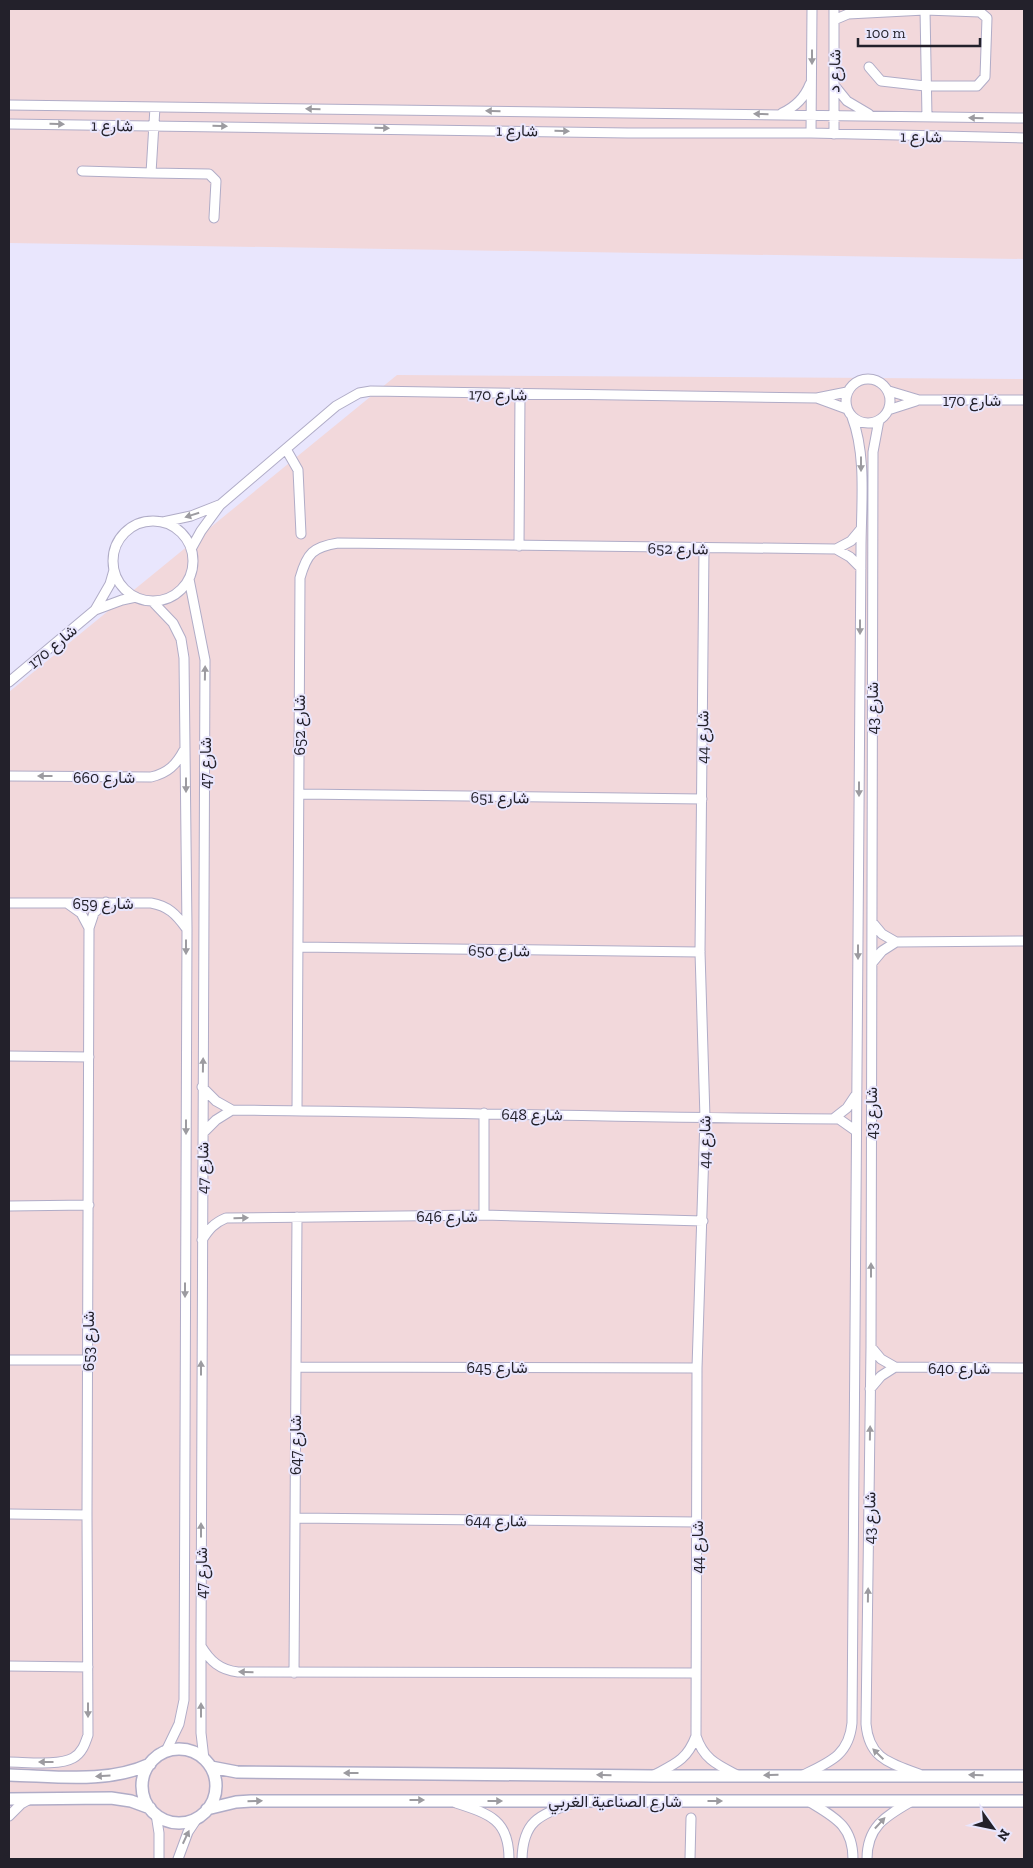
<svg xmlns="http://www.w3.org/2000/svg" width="1033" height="1868" viewBox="0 0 1033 1868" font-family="'Zilla Slab',Vazirmatn,serif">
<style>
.industrial{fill:#f2d8db}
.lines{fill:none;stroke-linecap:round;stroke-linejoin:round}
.minor-casing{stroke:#b0acc7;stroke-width:11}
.major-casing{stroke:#b0acc7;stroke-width:14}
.minor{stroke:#fff;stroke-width:9}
.major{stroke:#fff;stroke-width:11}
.oneway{fill:#9c9ba0}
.labels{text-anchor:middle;stroke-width:4;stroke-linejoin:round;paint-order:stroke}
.street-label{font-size:16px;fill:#23212b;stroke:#e9e6fd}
</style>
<rect width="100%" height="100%" fill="#e9e6fd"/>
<path class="industrial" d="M9 9H1024V259L9 243Z
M397 375 1024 379V1859H9V692Z"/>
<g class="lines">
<g class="minor-casing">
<path id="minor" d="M834 20 848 14 925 10
M869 67 881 81 925 86H977L985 77 987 18 980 12 925 10 927 117
M834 85 847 101 869 114
M9 105 1024 118
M782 113C795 107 805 97 810 84
M9 124 628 133H811L1024 138
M811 133 812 9
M834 134V9
M82 171 151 173 155 107
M151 173 209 174 216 181 214 218
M846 401a22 22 0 1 1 44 0a22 22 0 1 1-44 0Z
M889 391 919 400H1024
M817 398 847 409
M888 410 916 401
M879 420 873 452 871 1347 866 1724C869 1759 890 1763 919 1774
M286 449 298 470 301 534
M113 561a40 40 0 1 1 80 0a40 40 0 1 1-80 0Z
M163 522 191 516 219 505
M519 546 520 394
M704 548 700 952 705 1118 697 1368 696 1736C704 1760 718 1765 739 1776
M191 549 201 531 220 505 336 406 359 393 371 391 817 398 847 392
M836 549 851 541 861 529
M189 579 205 660 201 1646V1733L204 1759
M152 601 173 623 181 639 184 658 187 929 184 1700 179 1724 166 1751
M95 610 110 584 114 570
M9 682 95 610 122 600 136 597
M9 776 151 777C168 773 176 765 184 750
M299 794 702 799
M9 903H151C168 906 176 914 186 928
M67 903 81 913 89 928
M872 922 882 934 896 942 1024 941
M298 947 700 952
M872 963 882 951 896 942
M9 1056 89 1057
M202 1087 216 1101 232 1110C434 1112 637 1118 839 1119L856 1131
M297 1111 300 578C307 553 313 547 338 543L836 549 850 557 861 568
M484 1113V1215
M833 1119 847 1108 855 1096
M203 1133 216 1120 232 1110
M9 1206 89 1205
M202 1240C209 1229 214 1223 226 1218L484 1215 703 1221
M871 1347 881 1359 895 1367 1024 1368
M9 1360H88
M296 1367 697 1368
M870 1389 881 1376 895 1367
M9 1514 87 1515
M295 1518 697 1522
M201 1646C210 1661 220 1670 238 1672L696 1673
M9 1666 88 1667
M294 1673 297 1217
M9 1762C25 1762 59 1766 73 1758 82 1753 85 1744 88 1735L87 1515 89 928 94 913 106 902
M654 1775C675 1764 687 1760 696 1736
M803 1775C830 1762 849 1755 852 1723L861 549C861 507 867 456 852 417
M808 1801C834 1817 853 1825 853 1859
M456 1803C490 1814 509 1820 509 1859
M156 1814 159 1833V1859
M9 1816 21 1804 30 1799
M178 1859 188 1832 198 1817
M522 1859C523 1820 540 1815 573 1803
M690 1859 691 1818
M867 1859C867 1826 886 1816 912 1801"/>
</g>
<g class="major-casing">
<path id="major" d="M142 1786a37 37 0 1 1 74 0a37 37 0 1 1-74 0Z
M211 1767 237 1772 653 1776H1024
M9 1775C55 1776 107 1784 150 1764
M9 1799 111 1798 131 1801 150 1808
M207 1809 236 1802 251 1801H1024"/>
</g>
<use href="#minor" class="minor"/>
<use href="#major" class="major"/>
</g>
<defs><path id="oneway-solid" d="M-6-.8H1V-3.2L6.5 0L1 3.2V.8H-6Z" transform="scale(1.25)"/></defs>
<g class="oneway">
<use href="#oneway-solid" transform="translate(812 57) rotate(90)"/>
<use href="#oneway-solid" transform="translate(313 109) rotate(-179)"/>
<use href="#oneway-solid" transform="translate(493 111) rotate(-179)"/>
<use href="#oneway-solid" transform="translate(761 114) rotate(-179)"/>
<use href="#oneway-solid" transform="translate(976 118) rotate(-179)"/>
<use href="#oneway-solid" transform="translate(57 124) rotate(1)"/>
<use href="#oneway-solid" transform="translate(220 126) rotate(1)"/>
<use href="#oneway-solid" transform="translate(382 128) rotate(1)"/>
<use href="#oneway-solid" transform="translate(562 131) rotate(1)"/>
<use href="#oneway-solid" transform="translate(861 464) rotate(90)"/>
<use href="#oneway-solid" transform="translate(192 515) rotate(163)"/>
<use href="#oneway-solid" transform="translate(860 627) rotate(90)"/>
<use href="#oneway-solid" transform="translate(205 673) rotate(-89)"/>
<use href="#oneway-solid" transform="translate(45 776) rotate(-180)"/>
<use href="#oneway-solid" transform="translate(186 785) rotate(90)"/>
<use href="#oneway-solid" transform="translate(859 789) rotate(90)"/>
<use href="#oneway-solid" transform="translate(186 947) rotate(90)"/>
<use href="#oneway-solid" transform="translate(858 952) rotate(90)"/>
<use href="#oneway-solid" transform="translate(203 1065) rotate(-89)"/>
<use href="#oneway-solid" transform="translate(186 1127) rotate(90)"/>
<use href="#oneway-solid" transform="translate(241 1218) rotate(-1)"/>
<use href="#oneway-solid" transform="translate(871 1270) rotate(-90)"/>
<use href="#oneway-solid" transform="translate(185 1290) rotate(90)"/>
<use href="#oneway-solid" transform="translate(201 1368) rotate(-90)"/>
<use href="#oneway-solid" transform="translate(870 1433) rotate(-89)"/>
<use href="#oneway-solid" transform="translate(201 1530) rotate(-90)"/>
<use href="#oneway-solid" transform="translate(868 1595) rotate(-89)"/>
<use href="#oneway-solid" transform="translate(246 1672) rotate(-179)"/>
<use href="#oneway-solid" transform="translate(88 1710) rotate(90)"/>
<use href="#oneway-solid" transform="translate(201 1710) rotate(-90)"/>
<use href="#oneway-solid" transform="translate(878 1754) rotate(-136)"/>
<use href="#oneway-solid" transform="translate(46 1762) rotate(180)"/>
<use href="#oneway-solid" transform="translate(351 1773) rotate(-180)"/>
<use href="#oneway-solid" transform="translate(604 1775) rotate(-179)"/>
<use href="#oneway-solid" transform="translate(771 1775) rotate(179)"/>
<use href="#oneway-solid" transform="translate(976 1775) rotate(-179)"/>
<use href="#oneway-solid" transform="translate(103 1776) rotate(177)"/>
<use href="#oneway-solid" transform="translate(417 1800)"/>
<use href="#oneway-solid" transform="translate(255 1801) rotate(-2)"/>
<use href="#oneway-solid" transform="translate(495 1801)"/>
<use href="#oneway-solid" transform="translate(715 1801)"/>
<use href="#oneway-solid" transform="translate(880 1823) rotate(-47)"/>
<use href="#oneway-solid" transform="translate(186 1837) rotate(-65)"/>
</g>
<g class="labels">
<g class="street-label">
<text transform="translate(834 71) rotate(-89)" y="6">شارع د</text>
<text transform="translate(112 125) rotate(1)" y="6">شارع 1</text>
<text transform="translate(517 130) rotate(1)" y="6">شارع 1</text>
<text transform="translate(921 136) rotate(1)" y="6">شارع 1</text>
<text transform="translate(498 394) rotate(1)" y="6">شارع 170</text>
<text x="972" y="406">شارع 170</text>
<text transform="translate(678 548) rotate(1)" y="6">شارع 652</text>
<text transform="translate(52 646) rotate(-40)" y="6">شارع 170</text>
<text transform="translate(872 708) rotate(-90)" y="6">شارع 43</text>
<text transform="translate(299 725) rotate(-90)" y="6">شارع 652</text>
<text transform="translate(702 737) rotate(-89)" y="6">شارع 44</text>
<text transform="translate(205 763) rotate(-90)" y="6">شارع 47</text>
<text x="104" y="783">شارع 660</text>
<text transform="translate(500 797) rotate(1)" y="6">شارع 651</text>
<text x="103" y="909">شارع 659</text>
<text transform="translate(499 950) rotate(1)" y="6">شارع 650</text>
<text transform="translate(871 1113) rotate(-90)" y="6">شارع 43</text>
<text transform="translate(532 1114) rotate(1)" y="6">شارع 648</text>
<text transform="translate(704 1142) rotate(-89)" y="6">شارع 44</text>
<text transform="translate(202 1168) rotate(-89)" y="6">شارع 47</text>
<text x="447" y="1222">شارع 646</text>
<text transform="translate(88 1341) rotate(-90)" y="6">شارع 653</text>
<text x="497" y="1373">شارع 645</text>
<text x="959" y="1374">شارع 640</text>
<text transform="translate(295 1445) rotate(-90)" y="6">شارع 647</text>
<text transform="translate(869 1518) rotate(-89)" y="6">شارع 43</text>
<text transform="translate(496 1520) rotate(1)" y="6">شارع 644</text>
<text transform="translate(697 1547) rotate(-90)" y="6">شارع 44</text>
<text transform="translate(201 1573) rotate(-90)" y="6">شارع 47</text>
<text x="615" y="1807">شارع الصناعية الغربي</text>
</g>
</g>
<rect width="1033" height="1868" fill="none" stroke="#23212b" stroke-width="20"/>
<g transform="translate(993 1828) rotate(123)" stroke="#e9e6fd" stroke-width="4" paint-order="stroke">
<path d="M0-4L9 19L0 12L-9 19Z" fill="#23212b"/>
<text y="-8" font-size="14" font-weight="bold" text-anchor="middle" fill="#23212b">N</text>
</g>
<path d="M858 38v8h122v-8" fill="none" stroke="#23212b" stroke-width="2.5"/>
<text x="866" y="38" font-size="15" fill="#23212b" stroke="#e9e6fd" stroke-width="4" paint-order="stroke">100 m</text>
</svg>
